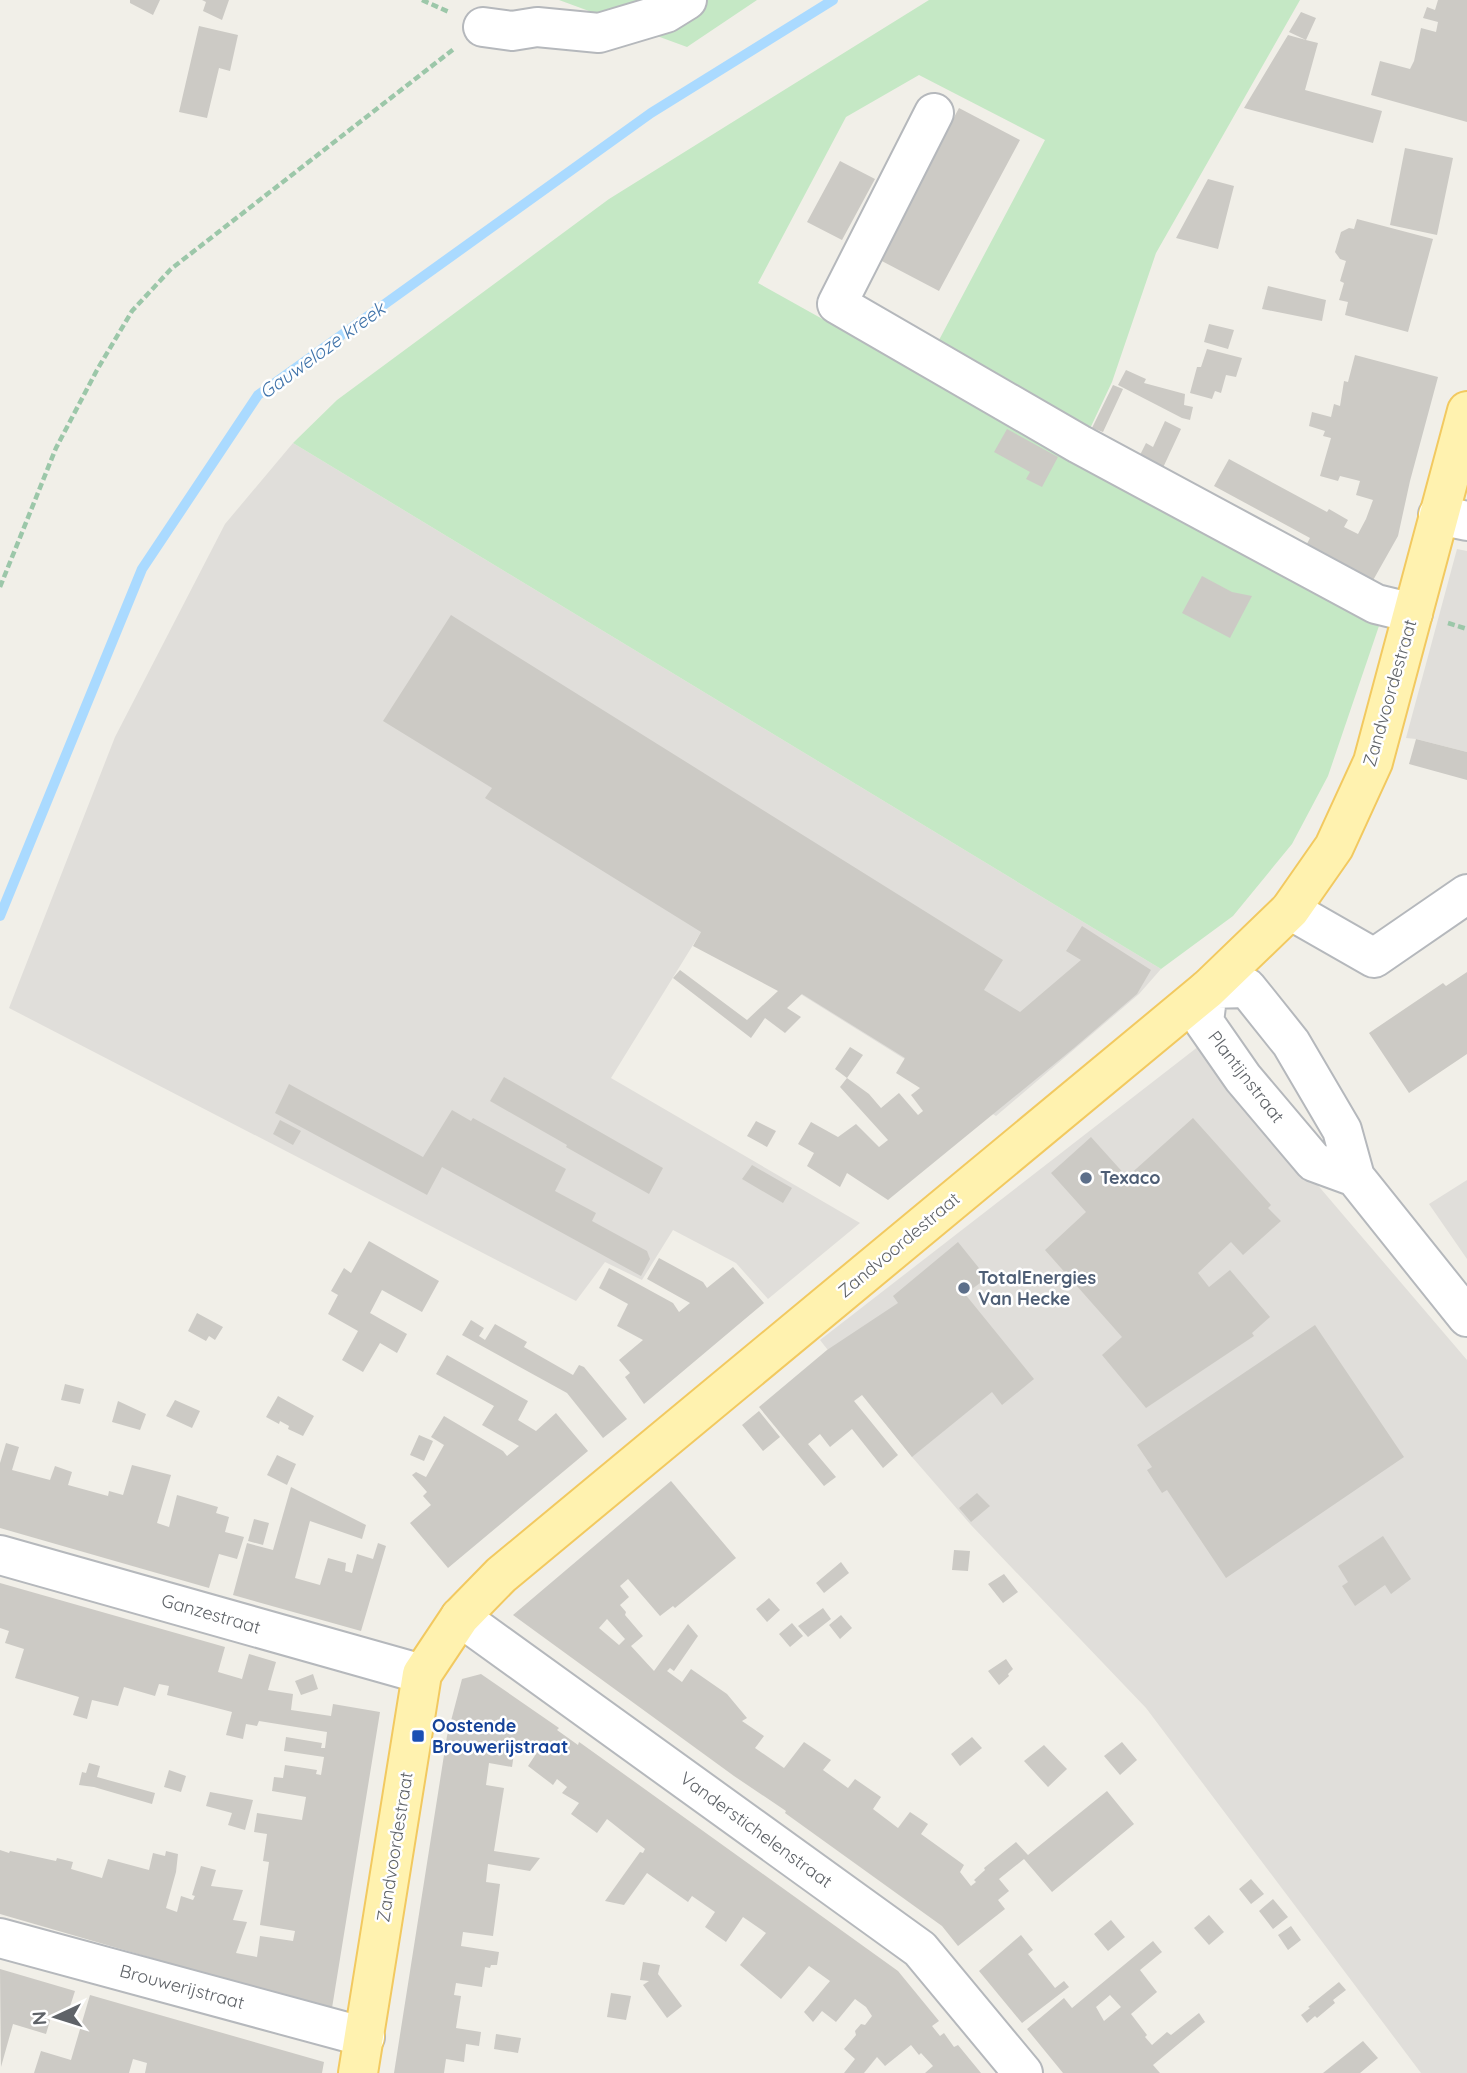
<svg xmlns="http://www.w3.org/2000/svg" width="1467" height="2073" viewBox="0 0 1467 2073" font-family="Quicksand,sans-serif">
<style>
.industrial{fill:#e0deda}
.green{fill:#c5e8c5;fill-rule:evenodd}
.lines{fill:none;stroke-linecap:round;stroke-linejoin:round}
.stream{stroke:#aadaff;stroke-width:10}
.building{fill:#cccac5;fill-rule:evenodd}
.minor-casing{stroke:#b5b8bc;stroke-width:42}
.major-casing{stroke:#f2c960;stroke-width:42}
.path{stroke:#9cc7a9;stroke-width:4.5;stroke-dasharray:7 3.5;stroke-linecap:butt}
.minor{stroke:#fff;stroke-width:38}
.major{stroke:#fff2af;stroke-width:38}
.service-dot{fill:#5c6f8a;stroke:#fff;stroke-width:2.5}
.transit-dot{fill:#1a4fb4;stroke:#fff;stroke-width:2.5}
.labels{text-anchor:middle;stroke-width:5;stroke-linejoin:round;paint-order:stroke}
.street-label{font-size:18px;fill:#5f6368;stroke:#fff}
.service-label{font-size:18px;font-weight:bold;fill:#4e5e75;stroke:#fff;text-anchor:start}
.transit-label{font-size:18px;font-weight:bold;fill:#164399;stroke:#fff;text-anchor:start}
.water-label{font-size:19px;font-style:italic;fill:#4174aa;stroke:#fff}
</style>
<rect width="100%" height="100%" fill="#f1efe8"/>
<path class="industrial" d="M293 443 1161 969 1139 994 996 1116 701 932 611 1078 860 1223 768 1299 736 1263 673 1230 642 1280 605 1262 576 1301 9 1008 115 737 225 524Z
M1457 549 1467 551V752L1416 739 1406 738Z
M1199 1046 1467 1360V2073H1421L1146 1708 971 1525 912 1457 820 1340Z
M1467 1180V1259L1429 1204Z"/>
<path class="green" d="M559 0H757L687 47Z
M929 0H1300L1156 253 1112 382 1086 437 1380 623 1328 776 1292 844 1233 916 1161 969 293 443 337 400 609 199ZM919 75 1045 140 921 374 758 283 846 117Z"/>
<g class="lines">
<path class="stream" d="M0 916 142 569 258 395 651 113 833 0"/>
</g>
<path class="building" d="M130 0H160L153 15 130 3Z
M202 0H229L222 20 203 11 206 2Z
M1438 0H1467V122L1371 95 1380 61 1410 69 1414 61 1421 28 1436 32 1438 22 1423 18 1427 7 1435 10Z
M1301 12 1316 18 1306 40 1318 43 1305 90 1382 111 1373 143 1244 108 1288 35 1306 40 1289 32Z
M199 26 238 35 230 71 219 68 207 118 179 112Z
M959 108 1020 140 939 291 878 259Z
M1405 148 1453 158 1437 235 1390 225Z
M840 161 875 179 842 240 807 222Z
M1208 179 1234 186 1218 249 1176 238Z
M1357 219 1433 239 1408 332 1345 315 1348 302 1339 300 1344 283 1340 281 1346 261 1340 259 1335 252 1341 232 1349 228 1354 229Z
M1268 286 1326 300 1322 321 1262 309Z
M1209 324 1234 330 1228 349 1204 342Z
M1207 349 1242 358 1236 377 1226 375 1221 393 1215 391 1212 399 1190 393 1197 367H1201Z
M1355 355 1438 377 1410 481 1398 536 1367 591 1301 555 1310 538 1214 486 1229 459 1327 512 1329 509 1348 520 1344 527 1358 534 1366 519 1373 500 1356 495 1360 481 1340 476 1338 481 1320 476 1331 438 1323 436 1325 431 1309 426 1312 412 1331 417 1334 404 1340 406 1344 381 1348 382Z
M1126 370 1146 379 1144 383 1185 394 1184 405 1193 407 1190 420 1182 418 1118 385Z
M1113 385 1123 389 1103 432 1092 428Z
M1165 421 1181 429 1161 472 1137 461 1146 443 1153 447Z
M1007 429 1058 457 1042 487 1026 479 1030 472 994 452Z
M1202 576 1232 592 1252 596 1230 638 1182 613Z
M451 615 1003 960 984 990 1020 1012 1081 960 1066 951 1082 926 1151 970 1137 994 1074 1048 888 1200 847 1173 840 1187 807 1166 814 1153 798 1144 811 1122 838 1137 856 1124 879 1147 888 1140 840 1087 847 1078 869 1094 881 1108 899 1093 918 1115 923 1111 911 1095 920 1088 896 1073 905 1058 802 994 787 1008 801 1017 785 1033 765 1018 751 1038 673 978 680 970 747 1020 778 991 693 946 701 932 485 798 492 788 383 721Z
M1416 739 1467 752V780L1409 764Z
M1467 972V1054L1409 1093 1369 1033 1443 983 1446 986Z
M850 1047 863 1055 847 1078 835 1069Z
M504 1077 663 1168 649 1194 566 1147 567 1145 490 1101Z
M289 1084 423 1157 452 1110 471 1121 473 1118 566 1169 555 1191 596 1213 592 1221 647 1251 650 1259 641 1276 442 1167 427 1195 275 1113Z
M1193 1118 1271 1205 1268 1208 1281 1221 1243 1255 1231 1242 1198 1273 1209 1287 1230 1270 1270 1317 1252 1333 1254 1336 1146 1408 1102 1355 1122 1337 1045 1250 1086 1212 1051 1173 1091 1137 1127 1177Z
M280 1120 301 1131 293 1145 273 1134Z
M756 1121 776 1131 767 1147 747 1136Z
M752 1165 792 1188 783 1203 742 1179Z
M369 1241 439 1281 422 1312 382 1290 370 1313 407 1334 397 1353 380 1343 363 1372 342 1360 358 1331 328 1314 338 1295 331 1291 344 1268 351 1273Z
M958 1242 987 1278 965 1294 1034 1379 1002 1405 992 1392 912 1457 862 1395 854 1401 898 1455 883 1468 852 1429 830 1447 820 1434 808 1444 836 1477 824 1486 759 1407 827 1350 898 1303 893 1296Z
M659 1258 703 1282 707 1288 733 1267 764 1303 644 1404 625 1377 630 1373 619 1360 643 1340 617 1326 628 1304 599 1288 609 1268 673 1303 679 1312 690 1303 647 1279Z
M197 1313 223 1327 215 1340 209 1336 206 1341 188 1331Z
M471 1320 484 1328 479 1336 485 1340 495 1324 527 1342 524 1347 573 1375 579 1365 584 1367 627 1419 603 1438 567 1393 462 1335Z
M1315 1325 1404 1457 1226 1578 1167 1490 1162 1493 1147 1470 1152 1467 1137 1445Z
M447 1355 528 1401 518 1420 536 1431 556 1413 588 1451 448 1568 410 1523 431 1505 423 1496 427 1492 412 1475 416 1472 426 1477 444 1445 431 1437 444 1416 503 1451 507 1456 519 1446 482 1425 494 1406 436 1374Z
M65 1384 84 1389 80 1404 61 1400Z
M278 1396 314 1416 303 1436 288 1429 289 1426 280 1421 279 1424 266 1417Z
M175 1400 200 1411 192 1428 166 1416Z
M118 1401 146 1414 140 1430 112 1422Z
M759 1411 780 1437 763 1451 742 1425Z
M419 1435 433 1441 424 1461 410 1455Z
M6 1443 19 1447 12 1470 50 1480 55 1466 72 1472 68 1485 108 1496 109 1491 123 1495 132 1465 171 1475 157 1523 169 1527 177 1495 218 1507 216 1513 229 1517 225 1532 244 1537 237 1559 219 1554 209 1588 0 1528V1463Z
M277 1455 296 1464 287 1485 267 1475Z
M671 1481 736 1558 675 1608 673 1606 660 1616 628 1579 620 1586 629 1597 620 1605 626 1612 625 1615 643 1636 631 1646 654 1671 688 1624 698 1636 674 1671 670 1668 667 1671 682 1682 691 1669 727 1694 747 1718 742 1721 764 1736 755 1748 784 1768 804 1742 831 1760 823 1770 848 1788 855 1779 881 1797 873 1809 898 1828 910 1812 928 1824 921 1834 964 1865 960 1872 971 1886 976 1882 974 1880 985 1870 984 1868 1016 1842 1028 1855 1107 1791 1134 1824 1052 1892 1024 1859 999 1879 1009 1891 998 1900 1005 1909 958 1946 942 1926 785 1813 786 1811 734 1776 513 1615ZM607 1619 625 1639 619 1645 599 1628Z
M291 1487 366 1525 362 1539 310 1521 295 1578 320 1585 328 1558 346 1563 345 1571 352 1573 357 1554 373 1559 378 1543 386 1546 361 1631 233 1595 247 1543 273 1550Z
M977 1493 990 1506 971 1522 959 1508Z
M254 1519 269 1523 263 1545 248 1541Z
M1383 1536 1411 1579 1391 1594 1385 1585 1355 1606 1342 1586 1348 1582 1338 1566Z
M954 1550 970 1551 968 1571 952 1570Z
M841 1562 849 1573 824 1593 816 1583Z
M1004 1574 1018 1592 1003 1603 988 1584Z
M0 1583 225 1647 218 1672 242 1679 249 1654 276 1662 268 1690 293 1694 291 1710 331 1716 333 1704 380 1712 332 2008 328 2009 0 1914V1850L9 1853 10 1851 56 1861 57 1858 73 1862 71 1869 102 1878 108 1859 149 1870 153 1853 165 1856 166 1851 178 1854 176 1872 166 1908 177 1912 181 1896 193 1900 195 1896 192 1895 201 1866 216 1870 211 1886 243 1890 233 1920 247 1922 236 1953 257 1957 260 1936 293 1941 295 1931 260 1925 269 1862 263 1861 267 1834 254 1832 257 1813 302 1820 306 1797 272 1791 274 1777 283 1778 285 1765 317 1770 316 1774 321 1775 324 1757 284 1751 286 1737 322 1743 321 1748H325L327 1732 259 1721 257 1726 246 1724 243 1739 226 1735 232 1712 167 1695 169 1686 159 1684 155 1696 124 1687 118 1706 92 1700 87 1719 73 1715 79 1697 15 1678 24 1649 5 1643 9 1631 0 1628Z
M769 1598 780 1610 767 1622 756 1609Z
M823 1608 831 1619 808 1637 798 1626Z
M841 1615 852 1628 840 1639 829 1625Z
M792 1623 803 1636 790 1647 779 1634Z
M1006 1659 1013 1669 1008 1674 1009 1676 999 1685 988 1671Z
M313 1674 318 1689 301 1695 295 1681Z
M481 1674 559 1728 557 1730 578 1745 579 1742 582 1744 898 1971 939 2021 932 2026 940 2036 944 2033 954 2047 958 2045 981 2073H925L933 2066 921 2053 919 2055 911 2045 885 2066 877 2057 864 2073H844L855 2059 844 2049 856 2035 855 2031 861 2024 865 2025 872 2016 866 2007 855 1999 836 2022 822 2011 813 2022 804 2012 830 1981 809 1966 781 1999 740 1965 766 1933 743 1917 726 1942 705 1927 715 1912 692 1896 688 1902 647 1873 624 1905 605 1901 640 1852 643 1853 645 1849 607 1819 597 1833 571 1814 579 1803 562 1793 567 1787 557 1779 553 1785 528 1766 538 1751 515 1747 512 1767 489 1763 486 1785 504 1788 494 1851 540 1858 530 1871 488 1864 486 1882 500 1884 493 1936 463 1932 461 1946 499 1952 497 1965H491L490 1968 485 1967 482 1987 456 1983 454 1995 461 1996 456 2028 481 2032 479 2046 466 2044 464 2062 446 2059 444 2073H394L447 1736 462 1679Z
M972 1737 982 1748 960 1766 951 1754Z
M1122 1742 1137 1760 1120 1775 1104 1756Z
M1044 1745 1067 1769 1048 1787 1024 1761Z
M89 1763 100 1766 97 1777 155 1793 152 1804 94 1787 79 1785 82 1772 86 1773Z
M169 1770 186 1776 181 1792 164 1787Z
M210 1792 253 1800 245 1830 228 1825 232 1813 206 1806Z
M1251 1879 1264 1894 1251 1904 1239 1889Z
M1273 1899 1288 1917 1273 1929 1259 1911Z
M1209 1915 1224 1932 1209 1945 1194 1928Z
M1111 1920 1125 1937 1108 1951 1094 1934Z
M1291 1926 1301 1940 1288 1950 1278 1935Z
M1021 1935 1033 1950 1028 1954 1055 1988 1064 1981 1069 1987 1022 2023 979 1971Z
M1153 1941 1162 1952 1140 1970 1157 1992 1131 2014 1147 2035 1145 2037 1152 2045 1167 2032 1171 2035 1199 2013 1205 2022 1153 2065 1160 2073H1063L1027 2029 1064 1998 1072 2008ZM1110 1995 1121 2007 1104 2021 1096 2007Z
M643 1962 660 1965 658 1974 682 2006 667 2018 643 1985 649 1981 640 1980Z
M0 1969 75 1991 66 2019 52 2014 46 2034 13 2024 1 2067Z
M1339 1982 1346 1990 1333 2000 1335 2003 1317 2018 1315 2016 1307 2023 1301 2015 1310 2008 1308 2007Z
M611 1993 631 1996 626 2020 607 2017Z
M90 1995 324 2062 322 2073H145L147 2063 133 2059 129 2073H34L41 2051 71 2060Z
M496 2034 521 2038 518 2053 494 2049Z
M1363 2041 1378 2058 1360 2073H1323Z"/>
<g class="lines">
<g class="minor-casing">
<path id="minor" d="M483 27 512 31 537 27 599 33 666 13 687 0
M934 113 837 304 1079 444 1376 604 1413 613
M1438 515 1467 521
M1290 910 1374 958 1467 894
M1355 1177 1314 1162 1243 1078 1204 1022 1208 989 1247 988 1291 1043 1342 1130 1355 1177 1467 1317
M0 1555 422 1674
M460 1617 920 1949 1023 2073
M0 1938 365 2037"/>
</g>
<g class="major-casing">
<path id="major" d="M358 2073 422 1674 460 1617 501 1575 1208 989 1290 910 1334 847 1373 762 1467 411"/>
</g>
<path class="path" d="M422 0 449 12
M0 587 56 448 97 370 132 311 171 269 455 48
M1448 623 1467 629"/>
<use href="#minor" class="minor"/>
<use href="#major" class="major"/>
</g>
<g class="service-dot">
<circle cx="1086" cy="1178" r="7"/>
<circle cx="964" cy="1288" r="7"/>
</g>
<rect class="transit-dot" x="411" y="1729" width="14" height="14" rx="3.5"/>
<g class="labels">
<g class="street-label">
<text transform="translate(1390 693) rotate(-74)" y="6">Zandvoordestraat</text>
<text transform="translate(1246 1077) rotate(52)" y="6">Plantijnstraat</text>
<text transform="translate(899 1245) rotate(-40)" y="6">Zandvoordestraat</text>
<text transform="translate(211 1614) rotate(16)" y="6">Ganzestraat</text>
<text transform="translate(756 1830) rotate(36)" y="6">Vanderstichelenstraat</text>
<text transform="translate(395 1847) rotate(-81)" y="6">Zandvoordestraat</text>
<text transform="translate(182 1987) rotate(15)" y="6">Brouwerijstraat</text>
</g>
<g class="service-label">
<text x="1100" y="1184">Texaco</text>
<text x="978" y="1284">TotalEnergies<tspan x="978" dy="21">Van Hecke</tspan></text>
</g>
<g class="transit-label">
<text x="432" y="1732">Oostende<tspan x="432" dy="21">Brouwerijstraat</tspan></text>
</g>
<g class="water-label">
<text transform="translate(322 350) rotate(-36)" y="7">Gauweloze kreek</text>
</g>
</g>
<g transform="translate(56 2017) rotate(266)" stroke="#ffffff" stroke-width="5" paint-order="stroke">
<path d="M0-5L12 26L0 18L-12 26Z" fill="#5f6368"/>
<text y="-10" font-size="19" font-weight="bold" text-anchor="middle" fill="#5f6368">N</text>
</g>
</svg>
